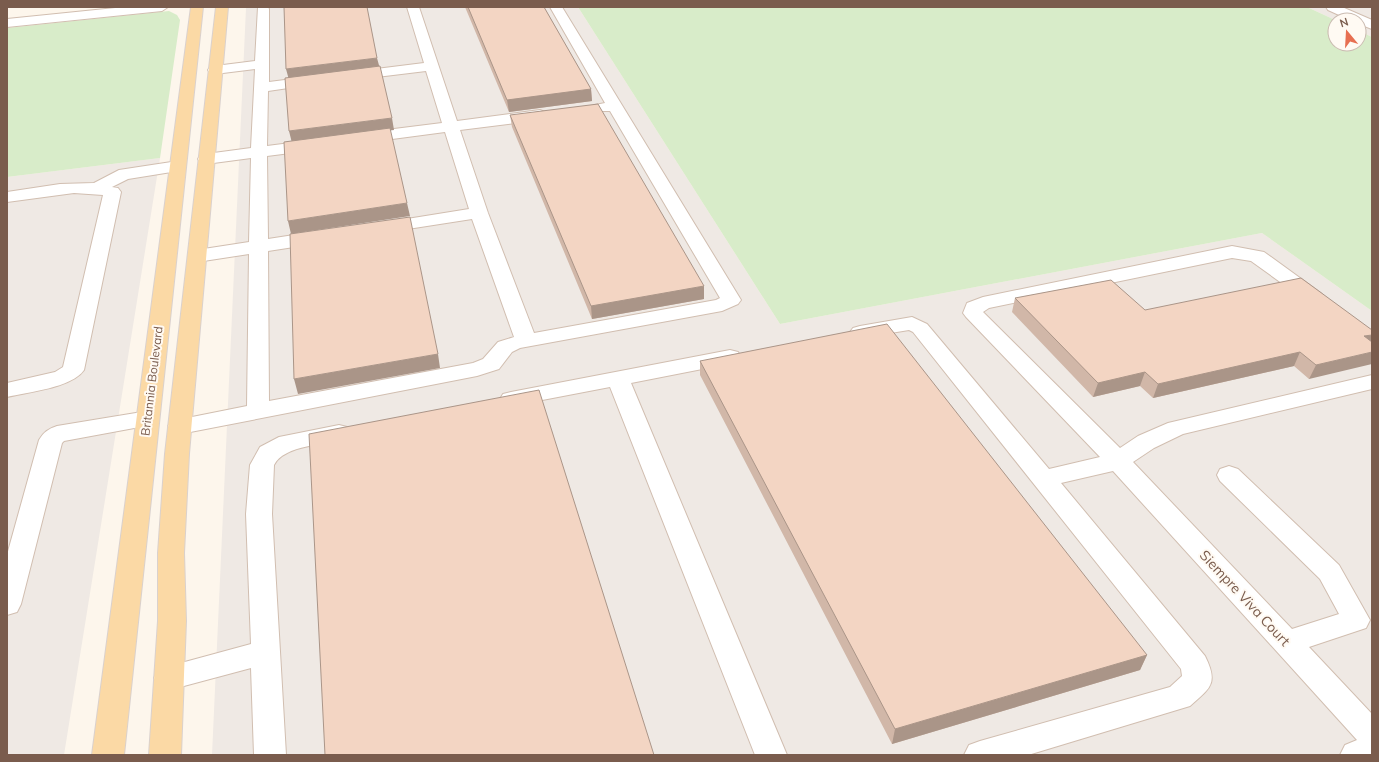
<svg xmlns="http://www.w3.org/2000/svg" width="1379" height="762" viewBox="0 0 1379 762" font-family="Mulish,sans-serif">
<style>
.industrial{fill:#efe9e4}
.green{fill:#d8ecc9}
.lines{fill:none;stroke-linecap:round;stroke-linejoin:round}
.minor-casing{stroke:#d1beb0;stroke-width:2}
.major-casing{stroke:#dad1cd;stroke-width:2}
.minor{fill:#fff;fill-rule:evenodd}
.major{fill:#fbd9a5;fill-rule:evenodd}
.wall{fill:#d1b7a8}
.shaded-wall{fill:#aa9588}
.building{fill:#f3d5c3;stroke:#aa9588}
.labels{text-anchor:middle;stroke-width:4;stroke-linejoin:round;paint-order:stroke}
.street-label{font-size:12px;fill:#7a5c4d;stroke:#fffaf3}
.near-street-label{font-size:14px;fill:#7a5c4d;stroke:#fffaf3}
</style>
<rect width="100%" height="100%" fill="#fdf6ec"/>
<path class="industrial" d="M259 7H578L780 324 1262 233 1372 311V755H212L246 8Z
M1307 7H1372V37L1359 31V20H1335Z
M160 158 64 755H7V177Z"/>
<path class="green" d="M578 7H1307L1335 20V44H1359V31L1372 37V311L1262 233 780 324Z
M169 11 177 15 180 20 160 158 7 177V28Z"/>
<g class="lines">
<g class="minor-casing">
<path id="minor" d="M125 7H168L162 11 7 27V19Z
M258 7H268L269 9V82L316 76 321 77 323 80 321 83 316 84 268 91 267 146 314 140 320 142 322 145 320 148 314 150 267 156 268 239 320 231 326 233 329 237 326 241 320 243 268 251 269 401 473 363 483 359 498 342 514 337 472 219 382 233 376 232 373 228 376 224 382 223 469 209 445 132 362 143 356 141 354 138 356 135 362 133 442 123 426 71 352 80 347 79 345 76 347 73 352 72 424 63 407 7H419L457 121 540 110 545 112 548 115 545 118 540 120 460 130 488 213 534 333 716 300 720 298 610 111H595L592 108 595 105 605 103 550 7H562L741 300 738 304 722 311 520 348 512 352 499 369 477 376 180 434 172 431 168 426 172 421 247 406 249 254 197 262 190 260 188 256 190 252 197 250 249 242 251 158 206 164 200 162 198 159 200 156 206 154 251 148 255 69 215 74 210 73 208 70 210 67 215 66 255 61Z
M1326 7H1342L1372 20V29L1359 24V20H1350L1328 10Z
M178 161 184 162 186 166 184 170 128 179 112 187 118 188 121 192 84 370C72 388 27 392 7 397V383L55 372 63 367 103 195 74 193 7 202V192L60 184 94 183 119 170Z
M1232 246 1264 252 1322 294 1325 298 1322 302 1315 304 1308 302 1251 261 1232 258 989 308 983 312 1120 448 1138 436 1168 423 1372 375V389L1183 434 1154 448 1133 462 1292 629 1339 614 1320 579 1220 481 1217 475 1220 469 1229 466 1238 469 1339 565 1370 620 1366 628 1309 647 1372 714V755H1340L1345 745 1357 740 1113 471 1061 483 1205 656C1219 684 1210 688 1190 706L1028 755H964L969 745 980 741 1170 687 1182 676 1181 669 913 332 909 330 860 338 853 336 850 332 853 328 860 326 912 317 927 324 1049 469 1100 457 966 317 963 313 967 303 983 297Z
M730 350 738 352 741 357 738 362 631 383 787 755H755L610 387 511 406 503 404 500 399 503 394 511 392Z
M148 411 156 414 159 419 156 424 64 441 62 443 21 604 17 612 7 615V555L39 440C44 432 48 429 57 426Z
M339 425 347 427 351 433 347 439C327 444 284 445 274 465L272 514 286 755H254L251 668 169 690 159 687 154 678 159 669 251 644 246 514 250 465 260 447 279 437Z"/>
</g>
<g class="major-casing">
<path id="major" d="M191 7H203L124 755H92Z
M216 7H228L189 454 184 553 186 621 181 755H149L158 621V553L165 454Z"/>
</g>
<use href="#minor" class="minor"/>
<use href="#major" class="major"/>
</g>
<path class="wall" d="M465 7H544L591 89 592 101 509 112Z
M510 115 704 299 592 319 512 127Z
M1015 298 1145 310 1372 330 1309 379 1294 366 1153 398 1140 386 1093 397 1012 312Z
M700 361 1147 655 1140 670 892 744 700 375Z"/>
<path class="shaded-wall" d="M377 58 380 69 289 80 286 69Z
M591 89 592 101 509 112 507 100Z
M392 118 394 130 292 143 289 131Z
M407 203 410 216 291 234 288 221Z
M704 286V299L592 319 591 306Z
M1372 335V345L1364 336Z
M1300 352 1294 366 1153 398 1158 384Z
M1372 352V364L1309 379 1316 365Z
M438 354 440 368 298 394 294 379Z
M1145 372 1140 386 1093 397 1098 383Z
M1147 655 1140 670 892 744 895 729Z"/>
<path class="building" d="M284 7H367L377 58 286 69Z
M468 7H544L591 89 507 100Z
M380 66 392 118 289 131 285 78Z
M598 104 704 286 591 306 510 115Z
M390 128 407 203 288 221 284 142Z
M410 217 438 354 294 379 290 234Z
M1301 278 1372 330V335L1364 336 1372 342V352L1316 365 1300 352 1158 384 1145 372 1098 383 1015 298 1111 280 1145 310Z
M887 324 1147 655 895 729 700 361Z
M539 390 654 755H325L309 434Z"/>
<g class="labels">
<g class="street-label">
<text transform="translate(152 381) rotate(-83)" y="4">Britannia Boulevard</text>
</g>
<g class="near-street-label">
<text transform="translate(1245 598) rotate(47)" y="5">Siempre Viva Court</text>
</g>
</g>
<rect width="1379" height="762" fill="none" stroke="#7a5c4d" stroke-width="16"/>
<g transform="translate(1347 32) rotate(342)"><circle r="19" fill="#fffaf3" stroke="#cabbb1"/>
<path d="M0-3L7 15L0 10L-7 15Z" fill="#e76f51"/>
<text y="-6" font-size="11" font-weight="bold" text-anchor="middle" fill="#7a5c4d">N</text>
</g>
</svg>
